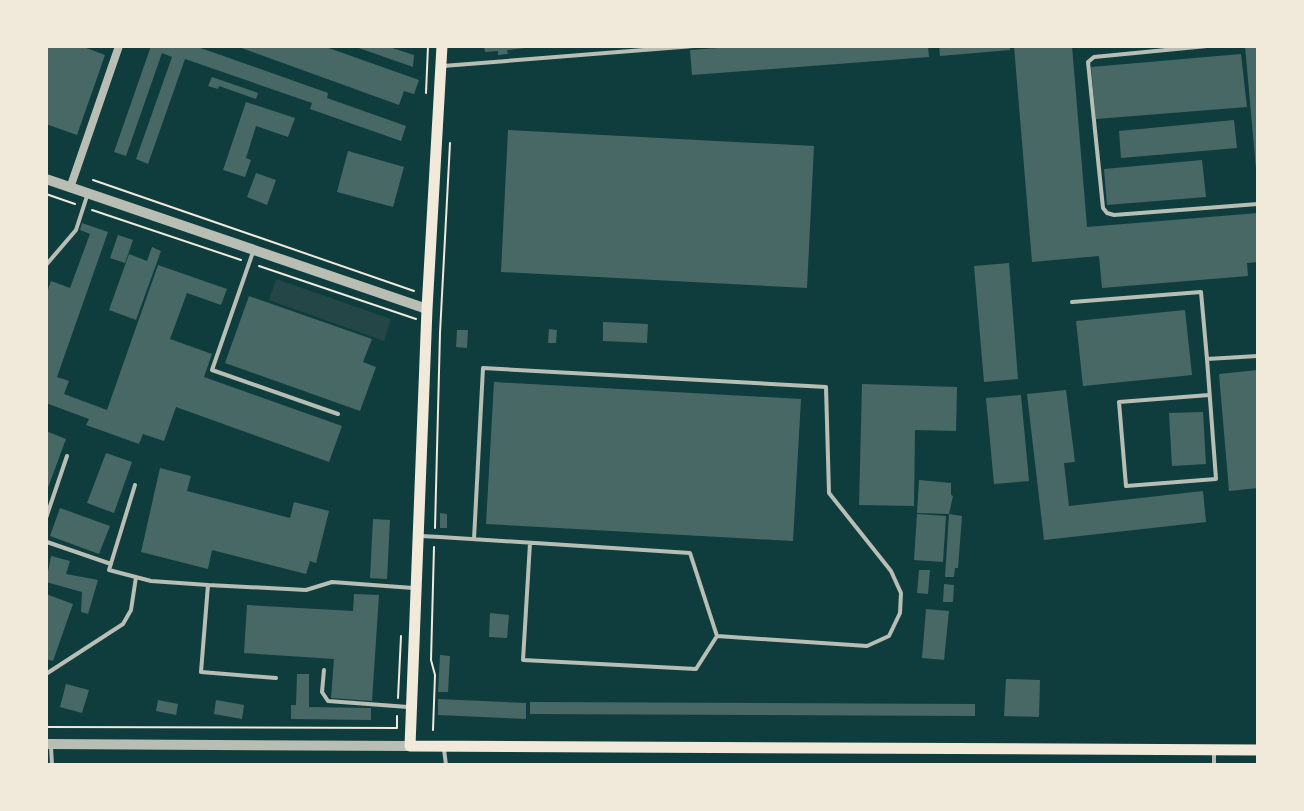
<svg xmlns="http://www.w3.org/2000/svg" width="1304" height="811" viewBox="0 0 1304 811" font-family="'Golos Text',sans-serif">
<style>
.green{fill:#244646}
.building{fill:#486865}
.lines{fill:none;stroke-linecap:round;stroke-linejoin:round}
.path{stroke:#f1e9da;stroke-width:2}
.service{stroke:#b8beb3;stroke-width:4}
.minor{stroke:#b8beb3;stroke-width:8}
.tertiary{stroke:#b8beb3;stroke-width:10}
.secondary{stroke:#f1e9da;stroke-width:11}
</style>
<rect width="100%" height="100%" fill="#0f3d3e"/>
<path class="green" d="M276 279 391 319 384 341 269 300Z"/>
<path class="building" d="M46 46H81L105 55 77 135 46 124Z
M151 46H195L328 93 327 98 406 126 401 141 310 109 312 103 185 59 148 164 136 159 172 57 162 53 126 156 114 152Z
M236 46H323L419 80 414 94 404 91 399 105Z
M353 46H386L414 55 413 67Z
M484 46H525V48L507 50 508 54 498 55V51L485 52Z
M746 46H928L929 57 692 75 690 50Z
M939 46H1010V50L940 56Z
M1014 46H1072L1087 227 1258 213V262L1247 263 1248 276 1102 288 1099 256 1032 262Z
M1245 46H1258V169H1256Z
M1241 54 1247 107 1096 119 1091 67Z
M212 77 258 93 256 99 219 86 218 89 208 86Z
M246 102 295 118 288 137 256 126 246 158 251 160 245 177 223 170Z
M1234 120 1237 148 1121 158 1119 131Z
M508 130 814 146 807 288 501 272Z
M348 151 404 167 393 207 337 192Z
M1202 160 1206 197 1107 205 1104 169Z
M256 173 276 180 267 205 247 197Z
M82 223 108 232 57 377 69 381 64 394 107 410 158 265 227 289 221 305 187 293 170 339 212 354 204 377 342 426 329 462 176 407 164 441 143 434 139 444 86 425 89 419 46 403V295L51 281 70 288 90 234 80 230Z
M118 235 133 240 125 263 110 258Z
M152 247 161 251 136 320 109 310 129 254 147 261Z
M1009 263 1018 379 984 382 974 266Z
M249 296 372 339 363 362 376 367 360 411 225 363Z
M1185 310 1192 375 1083 386 1076 321Z
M603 322 648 324 647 343 603 341Z
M549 329 557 330 556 343H548Z
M457 330H468L467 348 456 347Z
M1258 370V488L1229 491 1219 374Z
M494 382 801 399 793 541 486 524Z
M862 384 957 387 956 431 915 430 914 506 859 505Z
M1066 390 1075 462 1064 463 1069 506 1203 491 1206 522 1044 540 1027 394Z
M1021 395 1029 481 994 484 986 398Z
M1203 412 1206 464 1172 466 1169 413Z
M46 431 66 439 46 493Z
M106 453 132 462 114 513 87 503Z
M160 468 191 476 187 491 290 518 294 502 329 511 316 563 310 561 306 574 212 550 208 569 141 552Z
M919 480 951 483V495L953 496 949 514 917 513Z
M60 508 110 526 99 554 50 536Z
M440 513 447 514V528H440Z
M917 514 946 516 943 562 914 560Z
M949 514 962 516 958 568H955L954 577H945Z
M373 519 390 520 387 579 370 578Z
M51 556 70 561 66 574 98 580 88 614 81 612 82 592 46 582Z
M919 570H930L928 594 917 593Z
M944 584 954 585 953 602H943Z
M46 594 73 604 53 661 46 659Z
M354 594 379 595 372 701 331 698 334 659 244 653 247 605 353 611Z
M926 609 949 611 944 660 922 658Z
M490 613 509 615 507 638 489 637Z
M440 655 450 656 448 692H438Z
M297 674H309V707L371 708V720L291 719V705H296Z
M1006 679 1040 680 1039 717 1004 716Z
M66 684 89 690 82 713 60 707Z
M438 699 526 703V719L438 715Z
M158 700 178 704 176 715 156 711Z
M216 700 244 705 242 719 214 714Z
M530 702 975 704V716L530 714Z"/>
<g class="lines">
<path class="path" d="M426 93 428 46
M93 180 414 291
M46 194 75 204
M92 210 241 260
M259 266 416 319
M435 528 440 333 450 143
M398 698 401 636
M46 727 397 728V716
M433 730 435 675 431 660 434 547"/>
<path class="service" d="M1207 46 1094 57 1088 62 1103 208 1107 213 1114 215 1258 204
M443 66 694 46
M253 252 212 370 338 414
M46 265 76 230 87 196
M1072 302 1201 292 1207 359 1258 356
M1207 359 1216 479 1126 486 1119 402 1209 395
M135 485 109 570 151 581 208 585 306 590 332 582 413 588
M46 518 67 456
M420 536 440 537 690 553 717 636 867 646 889 636 900 613 901 593 891 571 829 493 826 387 483 368 474 539
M47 542 111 564
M530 543 523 660 696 669 717 636
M208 585 201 672 276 678
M324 670 322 692 328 701 408 707
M46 674 123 624 131 610 136 577
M51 747 52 765
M444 749 446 765
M1214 751V765"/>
<path class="minor" d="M70 188 119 46"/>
<path class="tertiary" d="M46 179 427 309
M46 744 410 746"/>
<path class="secondary" d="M442 46 427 309 410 746 1258 750"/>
</g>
<rect width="1304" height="811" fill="none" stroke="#f1e9da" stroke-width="96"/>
</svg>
